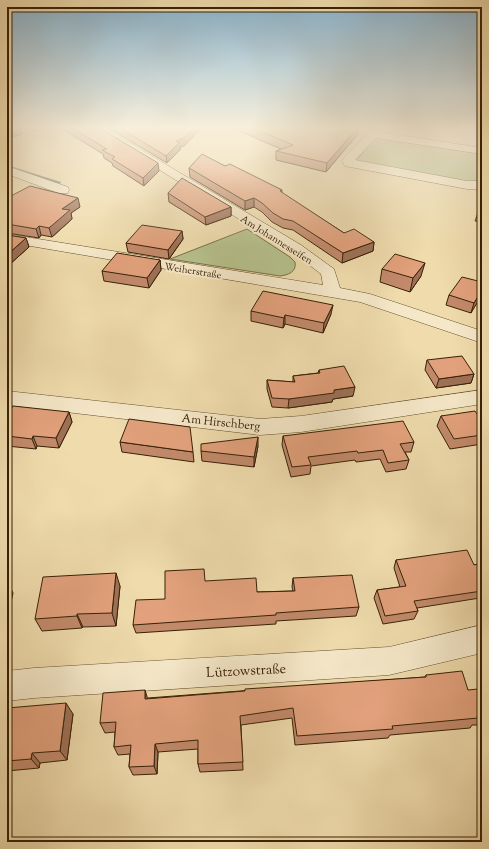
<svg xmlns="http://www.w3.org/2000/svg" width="489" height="849" viewBox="0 0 489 849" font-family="'Sorts Mill Goudy',serif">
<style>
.green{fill:#b6c18c;stroke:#77714a}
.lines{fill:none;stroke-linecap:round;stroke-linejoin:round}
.stream{fill:#747c6d;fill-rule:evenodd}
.minor-casing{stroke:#665030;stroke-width:1}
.minor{fill:#f5e8c9;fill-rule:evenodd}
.wall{fill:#c28a6b;stroke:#382107}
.shaded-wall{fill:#9e7157;stroke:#382107}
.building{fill:#e2a17c;stroke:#382107}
.labels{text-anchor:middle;stroke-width:4;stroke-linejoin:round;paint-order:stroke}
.far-street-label{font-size:10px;fill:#382107;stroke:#f5e8c9}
.street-label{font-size:12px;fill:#382107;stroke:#f5e8c9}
.near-street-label{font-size:14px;fill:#382107;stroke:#f5e8c9}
</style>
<rect width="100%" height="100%" fill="#efdbac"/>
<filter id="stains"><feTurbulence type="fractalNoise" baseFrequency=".005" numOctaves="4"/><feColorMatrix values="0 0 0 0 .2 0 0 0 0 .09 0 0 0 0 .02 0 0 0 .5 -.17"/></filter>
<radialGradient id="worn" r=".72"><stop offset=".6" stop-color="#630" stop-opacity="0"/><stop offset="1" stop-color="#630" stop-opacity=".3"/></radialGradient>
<path class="green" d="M377 138 482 154V181L466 182 355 162 374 139Z
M247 229 290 257 295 262C297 272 288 275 280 276L170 259Z"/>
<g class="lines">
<path class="stream" d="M7 165 61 182V183L57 184 7 167Z"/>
<g class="minor-casing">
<path id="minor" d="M12 127H27L34 132 29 135 13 129Z
M90 127H103L301 245 334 269 340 288 370 294 482 331V343L360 302 7 242V234L323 285 321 274 291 251Z
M346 127H363L375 131 482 148V154L376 138 355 160 467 181H482V189H467L345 166 342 161 344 158 366 135 347 129Z
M7 166 68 187 69 190 68 193H58L7 174Z
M482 390V404L301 432 260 435 7 405V391L260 419 301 416Z
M482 625V653L389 675 34 698 7 701V671L34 668 389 647Z"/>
</g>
<use href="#minor" class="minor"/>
</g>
<path class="wall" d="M30 127H45L35 131Z
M59 127H98L159 171 144 186 113 166 112 163 104 158 103 154Z
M107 127H199V131L184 146 180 147V150L167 163Z
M230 127H359L358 134 326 172 276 160V151L281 149Z
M401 127H428L426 131Z
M225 166 282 190V193L344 233 374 242 373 251 342 263 293 230 283 228 272 222 262 212 254 207 245 210 190 177 189 168Z
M168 193 231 207V216L206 225 169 202Z
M7 198 80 207 71 213 72 219 52 237 41 235 39 238 7 233Z
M482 201V222L475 221Z
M182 231 183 239 169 259 128 252 126 243Z
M7 235 26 238 29 247 9 265H7Z
M160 260 161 270 149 288 104 281 102 271Z
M382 269 421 276 410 292 380 282Z
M482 282 471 313 446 305 449 295Z
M251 311 331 314 323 333 285 324 283 328 251 321Z
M427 360 474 374 471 383 436 388 425 370Z
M319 370 353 396 333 399 332 402 288 408 272 407 267 389V380L293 382V376L318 373Z
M69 412 72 422 59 448 37 446 36 449 7 446V413Z
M441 416 482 421V444L450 449 437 426Z
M283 436 414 442 411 452H405L409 460 406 469 386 472 380 459 356 462 355 460 311 466 310 474 291 477 282 445Z
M120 442 193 452 194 462 122 452Z
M258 446 254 467 202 461 201 451Z
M396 560 474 565 482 563V603L480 598 417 608 418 611 414 619 383 624 374 598 377 590 400 587 394 568Z
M293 578 359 607 356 616 276 621V624L136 633 133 625 165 599 257 592 293 591 292 587Z
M120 586 116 626 83 627 82 628 42 631 35 619Z
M426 675 468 690 482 701V721L479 725H472L470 728 390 735 388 738 295 745 292 718 241 725 243 770 200 772 198 764V749L158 752 157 774 133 775 129 767 130 754 118 755 114 747 115 732 105 733 100 723 148 698 425 677Z
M7 708 73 714 67 760 40 763 39 768 7 771Z"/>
<path class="shaded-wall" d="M19 127H21L22 134 7 139V131Z
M34 127H45L35 131Z
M195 127H199V131L184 146 180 147V150L167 163 166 156 176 141Z
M358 127H359L358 134 326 172 327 163Z
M158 163 159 171 144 186 143 178Z
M78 198 80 207 71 213 72 219 52 237 49 228 62 209Z
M254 198V207L245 210V201Z
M231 207V216L206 225 205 217Z
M39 226 41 235 39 238 36 229Z
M182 231 183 239 169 259 168 250Z
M26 238 29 247 9 265 7 258V255Z
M374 242 373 251 342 263 343 253Z
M160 260 161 270 149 288 147 278Z
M425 263 421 276 410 292 413 278Z
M482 290V295L471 313 474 303Z
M333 305 331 314 323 333 324 323Z
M285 315V324L283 328 284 318Z
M474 374 471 383 436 388 439 379Z
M355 387 353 396 333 399 332 402 288 408 289 399 334 390Z
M69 412 72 422 59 448 56 438Z
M33 436 37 446 36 449 32 439Z
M258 437V446L254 467V457Z
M116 573 120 586 116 626 112 613Z
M7 581 13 593 7 621Z
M77 614 83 627 82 628 77 616Z
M145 690 148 700 145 699Z
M66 703 73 714 67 760 60 751Z
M155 744 158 752 157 774 154 766Z
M32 753 40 763 39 768 31 759Z"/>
<path class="building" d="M7 127H19L7 131Z
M70 127H98L158 163 143 178 112 159 115 157 102 150 107 149Z
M118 127H195L184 138 176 141 179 143 166 156Z
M250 127H358L327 163 276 151 293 145Z
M202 154 225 166 230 164 282 190 280 191 344 233 354 229 374 242 343 253 293 221 283 219 273 213 262 203 254 198 245 201 189 168Z
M182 178 231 207 205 217 168 193Z
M30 186 78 198 62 209 70 210 49 228 39 226 36 229 7 224V198Z
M482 201V214L477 213Z
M142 225 182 231 168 250 126 243Z
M7 235 26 238 7 255Z
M117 253 160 260 147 278 102 271Z
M395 254 425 263 413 278 382 269Z
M462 277 482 282V290L474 303 449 295Z
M263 291 333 305 324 323 285 315 284 318 251 311Z
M462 356 474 374 439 379 427 360Z
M344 366 355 387 334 390V393L289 399 272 398 267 380 295 382 293 376 320 373 319 370Z
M13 406 69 412 56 438 33 436 32 439 7 436V413H8Z
M475 411 482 421V435L454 439 441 416Z
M129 419 190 427 193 452 120 442Z
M403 421 414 442 400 444 409 460 388 463 383 450 358 453 357 451 308 457 311 465 292 467 283 436Z
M258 437 254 457 201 451V444Z
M467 550 474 565 482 563V591L414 601 418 611 385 616 377 590 406 586 396 560Z
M204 569 205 581 256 578 257 592 295 591 293 578 352 575 359 607 276 613V615L133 625 136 600 165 599V571Z
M116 573 112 613 77 614V616L35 619 43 577Z
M462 671 468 690 478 689 482 701V716H477L478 718 392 726 393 729 297 736 293 708 240 716 243 762 198 764V740L155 744 154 766 129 767 131 745 114 747 116 722 100 723 103 693 145 690V699L245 691V689L426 677V675Z
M66 703 60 751 32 753 31 759 7 761V708Z"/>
<linearGradient id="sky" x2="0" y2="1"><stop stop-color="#89b6d2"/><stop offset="0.52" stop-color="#f8efda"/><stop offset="1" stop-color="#f8efda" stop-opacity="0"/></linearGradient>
<rect width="489" height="246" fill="url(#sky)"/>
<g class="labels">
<g class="far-street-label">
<text transform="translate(277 239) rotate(32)" y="4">Am Johannesseifen</text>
<text transform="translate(193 270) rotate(9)" y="4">Weiherstraße</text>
</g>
<g class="street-label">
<text transform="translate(221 422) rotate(6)" y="4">Am Hirschberg</text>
</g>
<g class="near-street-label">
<text transform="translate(246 670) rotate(-3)" y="5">Lützowstraße</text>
</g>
</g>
<rect width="489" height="849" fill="none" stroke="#efdbac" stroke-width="24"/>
<rect x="8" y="8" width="473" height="833" fill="none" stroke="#382107" stroke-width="2"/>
<rect x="12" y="12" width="465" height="825" fill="none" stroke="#382107"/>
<rect width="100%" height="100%" filter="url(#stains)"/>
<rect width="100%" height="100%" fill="url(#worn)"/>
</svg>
